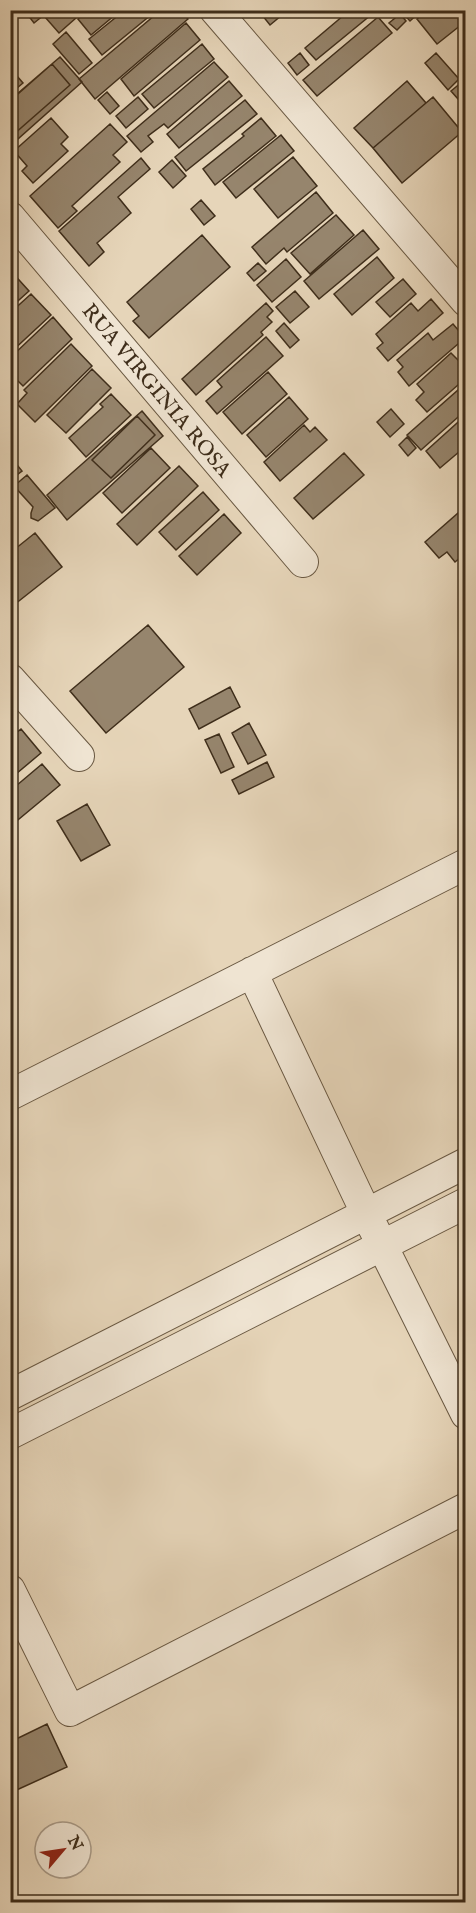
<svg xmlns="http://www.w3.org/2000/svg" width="476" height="1913" viewBox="0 0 476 1913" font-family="'IM FELL English',serif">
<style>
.building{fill:#96856d;stroke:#3f2e1b;stroke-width:1.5}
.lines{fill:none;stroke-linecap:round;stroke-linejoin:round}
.street-casing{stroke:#695842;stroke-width:32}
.street{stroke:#efe4d2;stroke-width:30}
.labels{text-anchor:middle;stroke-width:6;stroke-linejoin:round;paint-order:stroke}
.street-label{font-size:21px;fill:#3f2e1b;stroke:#efe4d2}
</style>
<rect width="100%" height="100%" fill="#e6d5b9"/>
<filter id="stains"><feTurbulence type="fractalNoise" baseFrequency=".00333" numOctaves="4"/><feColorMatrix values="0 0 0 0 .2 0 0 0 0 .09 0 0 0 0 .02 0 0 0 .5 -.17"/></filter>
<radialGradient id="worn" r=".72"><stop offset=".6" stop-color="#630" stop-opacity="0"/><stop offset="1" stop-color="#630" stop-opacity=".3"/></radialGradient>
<path class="building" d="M24 10H40L44 15 34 23Z
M52 10H85L59 33 45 17Z
M89 10H121L91 35 78 19Z
M125 10H157L102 55 89 39Z
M161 10H180L188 19 95 99 79 79Z
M258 10H288L270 25Z
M350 10H377L316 60 305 48Z
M400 10H422L410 21Z
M428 10H465L466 21 437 44 417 19Z
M400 14 406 21 397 30 389 23Z
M378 17 392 33 317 96 303 80Z
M186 23 200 40 134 96 121 79Z
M66 32 92 63 79 74 53 44Z
M202 44 214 59 154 108 142 94Z
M300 53 309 65 297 75 288 63Z
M436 53 459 79 448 90 425 63Z
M60 57 82 82 10 146V100Z
M214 62 228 77 168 128 164 124 148 136 153 142 141 152 127 136Z
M52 64 70 85 14 134 10 131V101Z
M10 68 23 83 10 94Z
M229 81 242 96 179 148 167 134Z
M407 81 426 103 373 148 354 128Z
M462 82 466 86V108L451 91Z
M107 92 119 106 110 114 98 100Z
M138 97 148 109 126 128 116 116Z
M433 97 462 132 402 183 373 148Z
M245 100 257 114 186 171 175 157Z
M51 118 68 137 61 144 68 151 33 183 22 171 27 166 14 151Z
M261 118 276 136 215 185 203 169 244 136 242 134Z
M110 124 127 142 113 155 120 162 72 206 77 211 58 228 30 196Z
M281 135 294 151 236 198 223 182Z
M293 157 317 186 278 218 254 189Z
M141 158 150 169 118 197 131 213 97 243 104 252 89 266 59 231Z
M172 160 186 176 173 188 159 172Z
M316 192 333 213 287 252 284 248 266 264 252 247Z
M201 200 215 216 204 225 191 209Z
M336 215 354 235 310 274 291 253Z
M363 230 379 249 319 299 304 281Z
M202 235 230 267 149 338 133 321 139 316 127 302Z
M377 257 394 278 352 315 334 294Z
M286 259 301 277 272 302 257 285Z
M258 263 266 271 254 281 247 273Z
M10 270 29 291 10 308Z
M403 279 416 294 390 317 376 302Z
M295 291 309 307 290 323 276 307Z
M31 294 51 315 10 353V313Z
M431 299 443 313 388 361 377 348 383 343 376 334 411 303 418 311Z
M266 303 273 311 267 317 272 322 261 332 263 335 196 395 182 379Z
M53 317 72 339 23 386 10 373V358Z
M284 323 299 340 290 348 276 331Z
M453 324 465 338 409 386 398 372 403 367 397 360 428 333 433 340Z
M266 337 283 356 217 414 206 401 222 387 217 381Z
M71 344 92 366 35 422 17 404 27 393 24 390Z
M451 353 458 360 466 353V378L427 412 416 400 424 392 417 384Z
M92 369 111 388 66 433 47 415Z
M268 372 287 394 242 434 223 412Z
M466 383V410L421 450 407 435Z
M111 394 131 415 86 457 69 438 103 407 100 404Z
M289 397 308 419 266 457 247 435Z
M391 409 404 424 390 437 377 422Z
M142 411 163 436 67 520 47 495Z
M466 415V446L440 468 426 451Z
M137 416 155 435 111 478 92 460Z
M304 425 310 432 315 427 327 440 280 481 264 462Z
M10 429 17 437 10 442Z
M407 437 416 448 408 456 399 445Z
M151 448 170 468 122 513 103 493Z
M344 453 364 475 313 519 294 498Z
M10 456 22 471 10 480Z
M179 466 198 486 137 545 117 524Z
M27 475 55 508 38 521 31 518V513L33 507 14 486Z
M203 492 219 510 176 550 159 532Z
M466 506V553L455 562 447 552 439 558 425 542Z
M224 514 241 533 197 575 179 556Z
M35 533 62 567 10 608V553Z
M148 625 184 667 106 733 70 691Z
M230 687 240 707 199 729 189 709Z
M10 720 16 728 10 733Z
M249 723 266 755 248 764 232 733Z
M21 729 41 753 10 779V738Z
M219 734 234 767 221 773 205 740Z
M267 762 274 777 239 794 232 780Z
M42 764 60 785 13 824 10 821V791Z
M87 804 110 845 81 861 57 821Z
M47 1724 67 1767 10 1793V1742Z"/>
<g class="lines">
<g class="street-casing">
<path id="street" d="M215 10 466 301
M10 217 303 562
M10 679 79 756
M252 972 366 1213 466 1414
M10 1095 466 864
M10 1395 466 1163
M10 1434 466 1203
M10 1590 70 1711 466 1508"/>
</g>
<use href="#street" class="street"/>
</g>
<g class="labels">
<g class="street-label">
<text transform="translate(157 390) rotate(50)" y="7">RUA VIRGINIA ROSA</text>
</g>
</g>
<rect width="476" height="1913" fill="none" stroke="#e6d5b9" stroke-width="36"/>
<rect x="12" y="12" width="452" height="1889" fill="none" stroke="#3f2e1b" stroke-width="3"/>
<rect x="18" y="18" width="440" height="1877" fill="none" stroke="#3f2e1b" stroke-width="1.5"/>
<g transform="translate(63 1850) rotate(61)"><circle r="28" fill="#efe4d2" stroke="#a99b89" stroke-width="1.5"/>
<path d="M0-4.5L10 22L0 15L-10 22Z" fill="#8f2418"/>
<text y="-9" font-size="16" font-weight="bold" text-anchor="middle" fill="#3f2e1b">N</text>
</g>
<rect width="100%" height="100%" filter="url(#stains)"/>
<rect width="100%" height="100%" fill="url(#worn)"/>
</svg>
